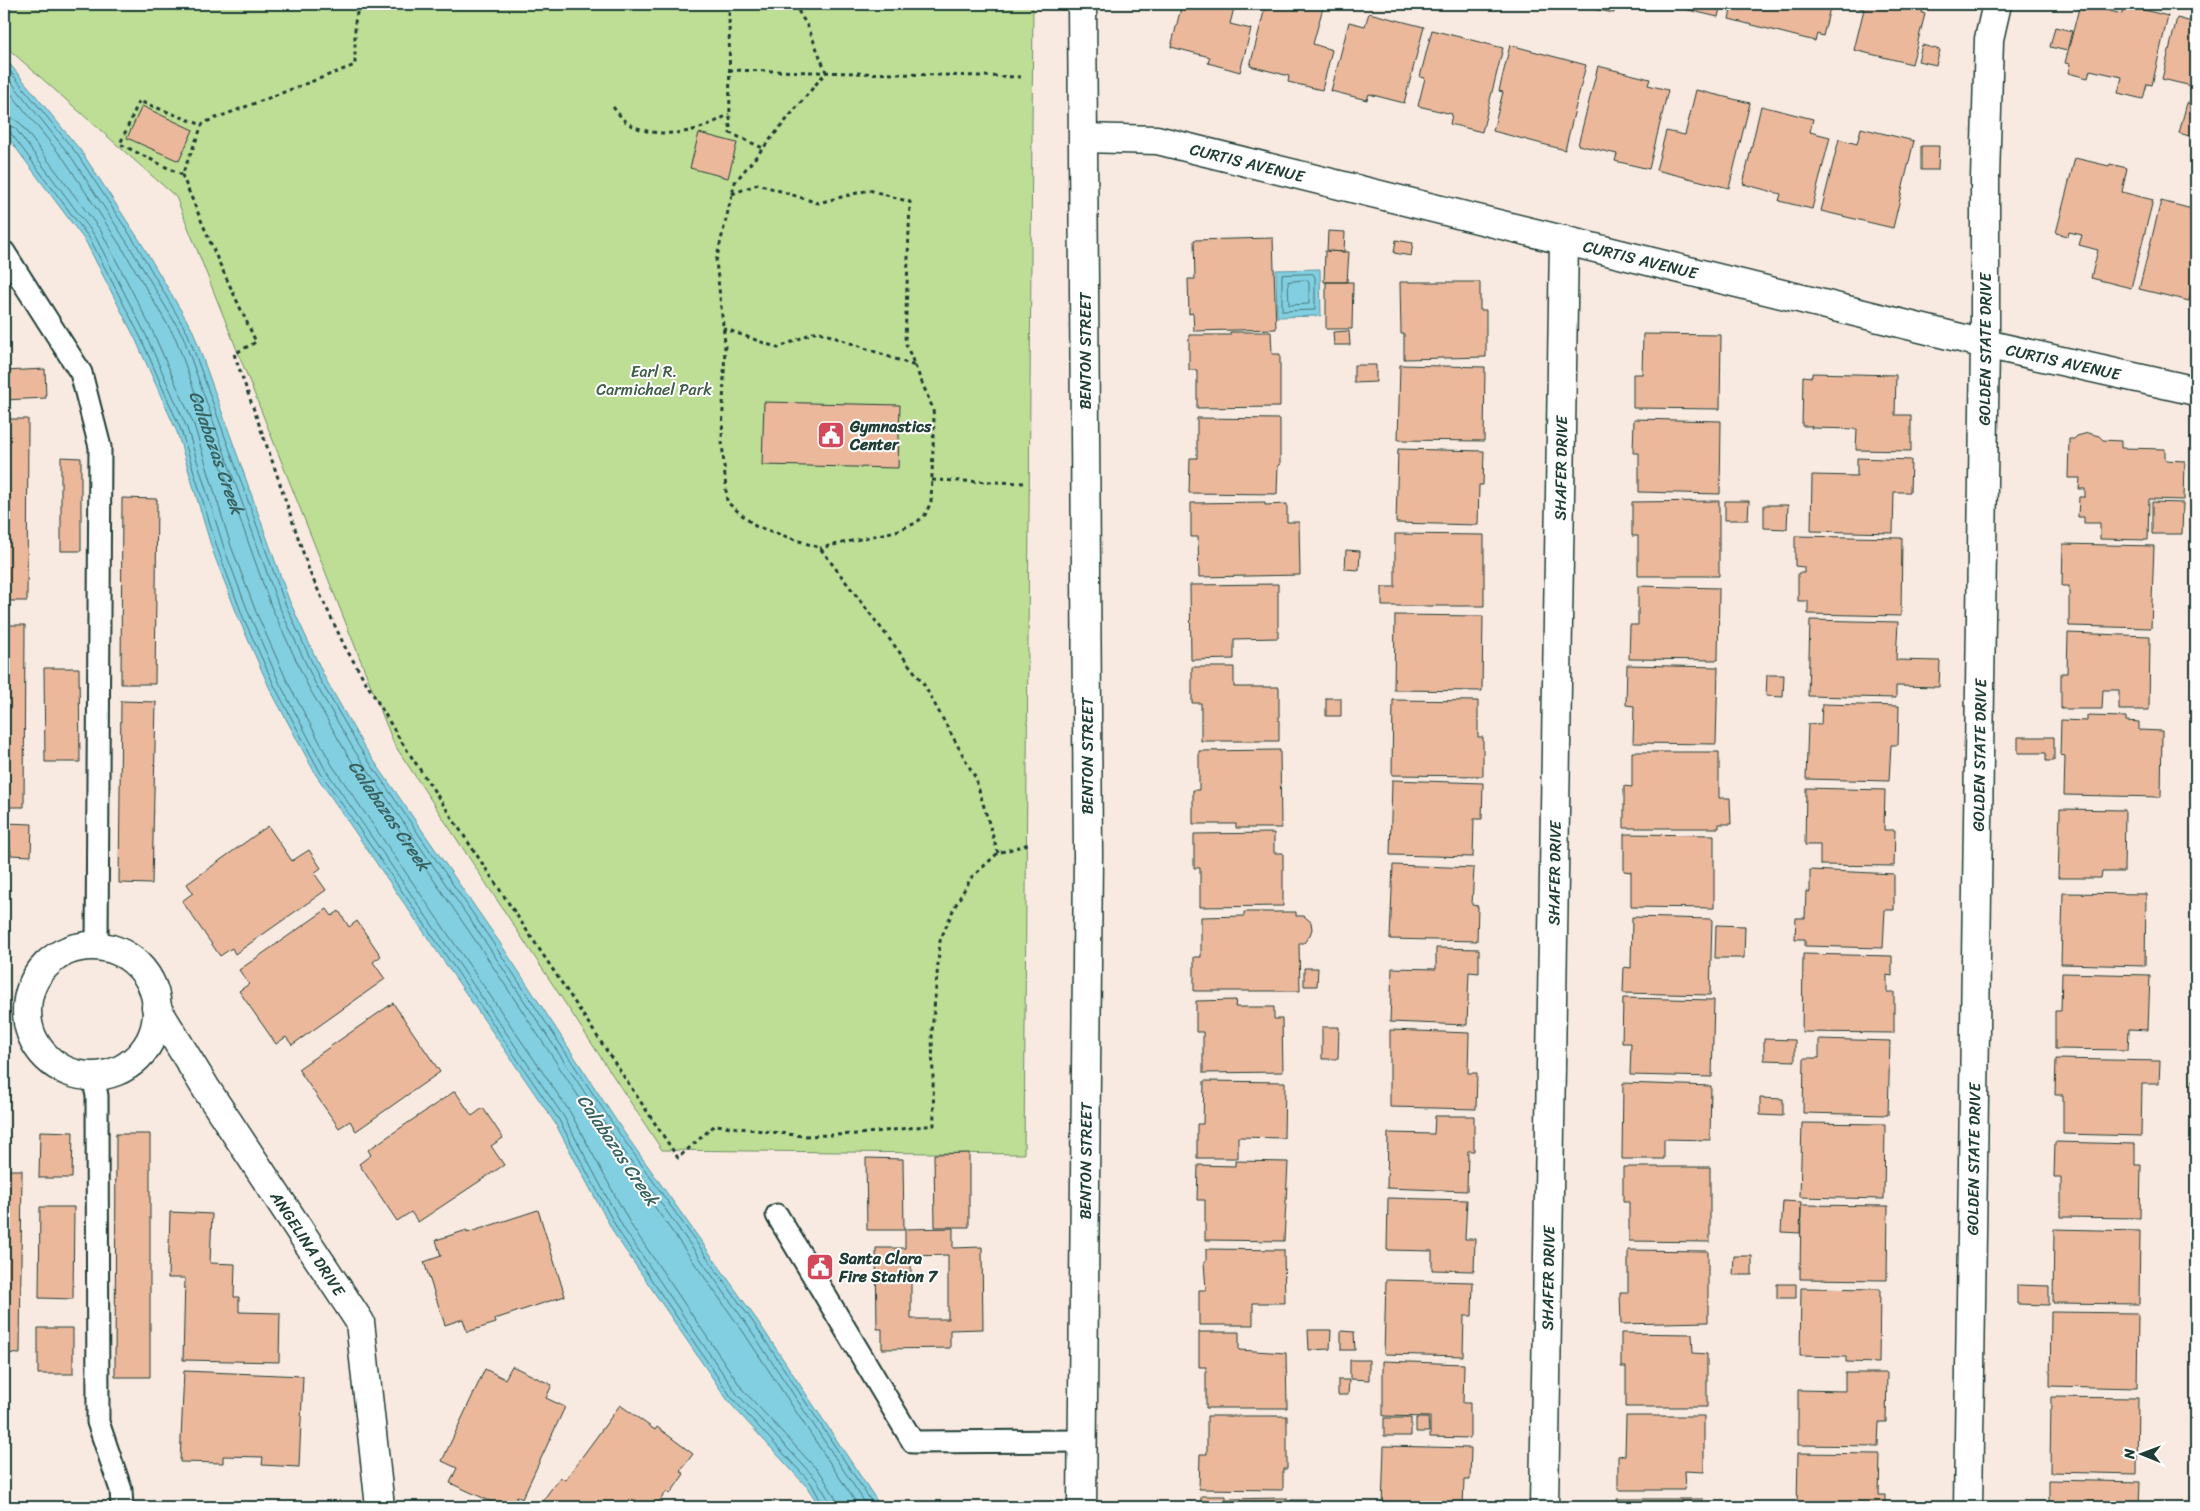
<svg xmlns="http://www.w3.org/2000/svg" width="2200" height="1511" viewBox="0 0 2200 1511" font-family="Sriracha,sans-serif">
<style>
.green{fill:#bede96;stroke:#6e8e65}
.water{fill:#82cfe1;stroke:#5a959c}
.lines{fill:none;stroke-linecap:round;stroke-linejoin:round}
.shore{stroke:#477779;stroke-width:1}
.building{fill:#ebb89c;stroke:#1f3d34;fill-rule:evenodd}
.lane-casing{stroke:#1f3d34;stroke-width:25}
.street-casing{stroke:#1f3d34;stroke-width:31}
.secondary-casing{stroke:#1f3d34;stroke-width:31}
.path{stroke:#1f3d34;stroke-width:3;stroke-dasharray:4 4;stroke-linecap:butt}
.lane{stroke:#fff;stroke-width:21}
.street{stroke:#fff;stroke-width:28}
.secondary{stroke:#fff;stroke-width:28}
.labels{text-anchor:middle;stroke-width:4;stroke-linejoin:round;paint-order:stroke}
.street-label{font-size:16px;fill:#1f3d34;stroke:#fff}
.park-label{font-size:16px;fill:#3f5d48;stroke:#fff}
.poi-label{font-size:16px;font-weight:bold;fill:#1f3d34;stroke:#fff;text-anchor:start}
.water-label{font-size:18px;font-style:italic;fill:#38625f;stroke:#fff}
</style>
<rect width="100%" height="100%" fill="#f9eae1"/>
<filter id="ink" filterUnits="userSpaceOnUse"><feTurbulence type="fractalNoise" baseFrequency=".02" numOctaves="2"/><feDisplacementMap in="SourceGraphic" scale="10" xChannelSelector="R" yChannelSelector="G"/><feConvolveMatrix kernelMatrix="1 2 1 2 8 2 1 2 1" color-interpolation-filters="sRGB"/></filter>
<g filter="url(#ink)">
<path class="green" d="M4 4H1033L1024 1154 662 1150 394 744 176 197 4 45Z"/>
<path class="water" d="M4 57 81 151 140 241 193 331 289 600 325 678 363 745 500 943 623 1131 759 1323 881 1507H820L807 1487 729 1402 615 1235 555 1123 316 775 270 689 239 619 213 552 177 432 135 338 86 242 4 132Z
M1320 269 1321 316 1277 317 1276 270Z"/>
<g class="lines">
<g class="shore">
<path d="M4 64 77 154 136 244 188 334 284 601 320 680 359 747 495 946 619 1133 755 1325 875 1507"/>
<path d="M4 73 72 158 130 247 183 336 278 604 315 683 354 750 490 949 614 1137 750 1329 868 1507"/>
<path id="s1" d="M4 85 66 162 124 251 176 339 271 606 308 686 347 754 484 953 608 1141 744 1333 859 1507"/>
<path d="M4 116 12 118 20 123 101 231 152 330 194 425 231 546 256 612 287 681 332 765 570 1112 631 1225 743 1390 822 1475 835 1497 837 1507"/>
<path d="M4 124 15 128 95 236 145 333 187 428 224 548 249 614 280 684 325 769 564 1117 624 1229 737 1394 816 1479 829 1500 830 1507"/>
<path d="M4 130 10 132 90 239 140 336 181 430 218 550 243 617 275 687 320 772 559 1120 619 1232 732 1398 811 1483 824 1507"/>
<path d="M1313 274 1315 277V310L1282 311V275Z"/>
<path d="M1307 280 1309 283V304L1289 305 1288 282Z"/>
</g>
</g>
<path class="building" d="M1182 4H1235L1230 24 1251 29 1240 72 1208 63 1210 57 1171 47Z
M1266 4H1324L1313 44 1332 50 1322 90 1288 82 1289 76 1250 66Z
M1594 4H1616L1614 13 1593 9Z
M1663 4H1721L1718 17Z
M1726 4H1831L1823 36 1817 34 1815 41 1729 19 1731 10 1724 9Z
M1841 4H1924L1922 13 1925 14 1912 64 1854 50 1864 9Z
M2080 4 2122 14 2124 5 2168 16 2152 85 2147 84 2143 99 2118 93 2122 77 2090 70 2088 78 2068 73 2070 64 2065 63Z
M1369 13 1424 27 1404 103 1369 94 1367 100 1331 91 1349 22 1365 26Z
M2177 18 2196 23V138L2179 133 2187 103 2192 104 2196 87 2162 79Z
M2055 27 2072 31 2067 51 2050 47Z
M1432 30 1503 48 1482 132 1450 124 1452 114 1418 106 1425 78 1420 77Z
M1510 45 1586 65 1565 150 1493 131 1503 92 1499 91Z
M1922 45 1940 50 1936 65 1918 61Z
M1598 66 1650 79 1648 85 1668 90 1649 169 1615 161 1617 154 1578 145Z
M1696 90 1750 103 1729 188 1656 170 1666 131 1685 135Z
M142 106 193 130 179 161 127 138Z
M1761 106 1813 119 1810 132 1830 137 1812 209 1779 201 1781 194 1743 184Z
M1861 128 1914 141 1893 228 1821 211 1839 139 1857 144Z
M699 133 737 143 728 178 690 168Z
M1921 146H1939L1938 170H1921Z
M2075 158 2109 166 2110 164 2127 168 2122 192 2153 200 2131 288 2091 278 2098 250 2079 245 2082 235 2069 232 2068 236 2056 233Z
M2161 201 2196 210V292L2191 291 2189 301 2139 289Z
M1328 231 1345 232 1344 252 1327 251Z
M1273 238 1276 329 1194 331 1193 313 1189 314 1188 279H1195L1194 240Z
M1396 240 1413 243 1411 256 1394 253Z
M1325 251 1349 252 1347 282H1324Z
M1326 282H1353L1352 329H1326Z
M1400 282H1480V310H1486V357L1404 359V334H1401Z
M1349 331 1350 345H1334L1333 332Z
M1230 332H1271L1272 354H1280V407L1197 408V370H1189V335H1230Z
M1643 334 1721 335 1720 409 1633 408V374H1642Z
M1354 365H1376V382L1354 383Z
M1400 365 1485 367 1484 441 1398 440Z
M45 369 46 398 4 400V371Z
M1812 373 1896 375 1895 415H1911V451L1856 450 1857 429 1811 428 1812 426H1802L1803 376 1812 377Z
M764 402 900 405 898 468 762 465Z
M1197 418 1280 419V465H1278L1277 494 1189 493 1190 458H1197Z
M4 419H28L27 601H4Z
M1634 419 1721 421 1720 494 1639 492V453H1633Z
M2088 433 2099 436 2103 440 2121 441V448L2165 449V460L2185 461 2184 500 2149 499 2148 540 2100 539V523H2084V517H2078L2079 497H2085V489H2079L2080 478H2068L2069 439H2074L2077 436Z
M1398 449 1484 451 1483 485H1479L1478 525 1396 523Z
M61 457 81 458V551H61Z
M1857 458 1911 460 1910 492H1894L1893 533 1811 531 1812 475 1857 476Z
M122 498 157 499 155 684H121Z
M1719 501V576H1638V536H1632V502Z
M1725 501H1749L1748 520H1725Z
M1265 502V505L1287 504V522H1299L1300 575 1199 577 1198 537H1191V503Z
M2152 502 2183 503 2182 534H2152Z
M1764 505H1788L1787 529 1764 528Z
M1395 534 1484 535V606H1382V587H1395Z
M1795 536 1902 538 1901 616 1808 614V601H1798V573H1804V567L1795 566Z
M2063 544 2154 546 2151 628 2069 626V586H2062Z
M1346 550 1360 551 1359 570 1345 569Z
M1278 584V638L1234 639V659L1191 660 1190 585Z
M1638 586 1719 588 1718 660 1629 659 1630 625H1638Z
M1395 615 1483 616 1482 691 1394 690Z
M1810 620 1898 622 1896 660 1940 661 1939 687 1896 686V698L1808 696Z
M4 625H25L24 807H4Z
M2068 633 2150 636 2149 710H2119V690H2103L2102 709H2061V673H2067Z
M1627 665 1718 667 1716 744 1633 743 1634 706 1626 705Z
M1192 667H1234V687H1279V741H1201V703H1192Z
M44 668H79L80 762H45Z
M1767 675H1784L1783 697 1766 696Z
M1326 698H1341V716H1326Z
M1393 700 1478 701V737H1483V776L1392 775Z
M121 701 156 702 152 884 119 883Z
M1822 704 1899 706 1898 745H1891L1889 781 1806 779 1808 724 1821 725Z
M2087 716 2126 717V721L2139 722V730L2162 731 2161 797 2064 795 2065 756 2060 755 2061 720 2087 721Z
M2018 737H2054V761H2046V753H2018Z
M1280 750 1281 828H1236V824H1193V790H1199V751Z
M1632 752H1719V798H1730L1731 824H1719V828H1624V786L1632 787Z
M1392 780 1483 783 1482 819H1474L1473 857 1390 855Z
M1806 788 1885 790 1884 830H1895L1894 866 1820 865V845H1805Z
M2060 809 2125 810 2124 872H2102L2101 878H2058Z
M4 823 32 824 31 856 11 855 10 847 4 846Z
M268 826 292 861 309 850 321 868 314 873 326 890 235 954 232 948 220 956 182 901 193 893 187 884Z
M1274 833V853H1283V906L1200 907V868H1194V834Z
M1624 834 1714 835V908L1631 907V872L1624 871Z
M1393 865 1474 868 1472 905 1478 906 1477 941 1390 939Z
M1810 870 1894 874V910H1885L1883 948 1805 946V939H1795L1796 918H1805L1806 891 1810 892Z
M2063 893 2146 894 2145 966 2061 964Z
M327 909 332 916 339 911 349 927 357 921 381 956 373 962 385 979 292 1045 286 1037 276 1044 239 991 249 984 239 970Z
M1244 912H1296V916H1304L1311 922 1312 929 1310 935 1304 943H1299L1300 991H1194V957H1201V917L1244 916Z
M1632 917 1712 919 1710 995 1623 993 1624 967 1631 968Z
M1716 925 1745 926 1744 958H1715Z
M1436 948 1479 949V973L1469 972 1467 1025 1390 1022 1392 968 1436 969Z
M1803 954 1892 956V976L1887 975V992H1894V1033L1802 1032Z
M1304 968H1318L1317 986H1304Z
M2062 973 2150 975 2148 1030 2129 1029 2128 1050 2055 1049V1011H2061Z
M1623 998 1714 1000 1712 1077 1630 1075 1631 1043H1622Z
M1236 1000 1235 1007H1274V1019H1282L1283 1072 1203 1073V1032H1196V1001Z
M393 1003 440 1072 356 1131 350 1121 339 1128 298 1069Z
M1322 1027H1339L1338 1059H1322Z
M1390 1030 1469 1033 1468 1073H1477L1476 1109 1390 1107Z
M1764 1039 1795 1040V1061L1764 1060Z
M1819 1039 1890 1041 1888 1115 1803 1113 1804 1058H1819Z
M2056 1059 2160 1061 2159 1084H2142L2141 1136 2063 1134V1095H2055Z
M2193 1080H2196V1099H2193Z
M1204 1081 1285 1082 1284 1138 1238 1137V1158H1197V1124H1203Z
M1623 1083 1711 1086 1710 1140 1664 1139V1159H1622Z
M455 1091 472 1116 483 1108 503 1138 491 1146 504 1165 418 1222 411 1212 397 1221 359 1164 371 1155 368 1150Z
M1760 1098 1783 1099V1116L1760 1115Z
M1435 1116H1474V1151H1468L1467 1191 1387 1188 1388 1133 1434 1134Z
M1802 1123 1885 1124 1884 1199 1800 1197Z
M40 1131 73 1132 72 1178H39Z
M116 1134H150V1377H115Z
M2055 1142 2135 1144V1165H2141L2140 1218 2061 1217V1177H2054Z
M969 1153V1227H935L934 1154Z
M866 1158 903 1159 904 1230H867Z
M1235 1161 1288 1162 1284 1241 1205 1240V1200H1197L1198 1165 1235 1166Z
M1623 1167H1710V1242L1629 1241V1202H1623Z
M4 1170H22L20 1354 4 1353Z
M1388 1198 1467 1200 1465 1239H1475L1474 1271 1432 1270V1251L1387 1250Z
M1783 1201 1801 1202 1800 1233 1781 1232Z
M1801 1205 1888 1206 1887 1280 1800 1279Z
M40 1207H74L73 1299 39 1298Z
M538 1210 565 1296 495 1319 496 1323 467 1332 463 1319 445 1325 424 1262 441 1256 436 1240 467 1230V1233Z
M170 1212 212 1214 210 1263 235 1264 234 1297H239V1312L280 1313 279 1362 183 1360 185 1278H168Z
M2190 1222H2196V1238L2189 1237Z
M953 1228V1248L982 1247 983 1329 950 1330V1348L882 1349V1329H877L876 1248H905V1229ZM948 1255V1319H911V1256Z
M2054 1229 2140 1231 2139 1304 2053 1303Z
M1206 1249 1284 1250 1285 1303H1253V1325H1199V1290H1206L1204 1262H1206Z
M1628 1250 1708 1251V1322L1621 1324 1620 1293H1628Z
M1734 1256H1752V1275H1733Z
M1386 1280 1473 1282 1472 1316H1464L1463 1356 1384 1354Z
M1777 1284H1796V1298H1777Z
M2017 1285 2049 1286V1305L2017 1304Z
M1801 1288 1880 1289 1879 1363 1846 1362V1357L1800 1356Z
M2051 1312 2138 1313 2137 1388 2050 1386Z
M38 1328H73V1374H38Z
M1308 1330H1331L1330 1349 1309 1350Z
M1341 1331 1354 1332 1355 1350H1341Z
M1199 1332H1239V1350L1286 1353 1287 1408H1206V1367H1199Z
M1621 1333 1692 1334 1693 1353 1707 1354V1407H1626V1367H1621Z
M1350 1360H1369V1380L1350 1379Z
M1383 1361 1464 1364 1463 1403H1470V1438L1430 1437V1417L1383 1416Z
M512 1366 552 1385 546 1398 565 1407 522 1499 517 1496 512 1507H503L450 1483 457 1468 442 1461 485 1369 505 1379Z
M184 1371 303 1376 299 1467 262 1465 263 1457 223 1456V1463L180 1462Z
M1845 1373H1887L1886 1422H1879L1878 1446 1798 1445V1390L1845 1391Z
M1338 1380H1349L1348 1395H1338Z
M2051 1397 2138 1398 2137 1474 2050 1472Z
M620 1405 655 1430 657 1427 693 1454 680 1471 684 1474 670 1494 667 1491 655 1507H547L541 1503 560 1477 565 1480Z
M1207 1416H1287V1469H1283V1490L1199 1489 1200 1454H1207Z
M1626 1416H1704V1472L1684 1471 1685 1490H1618V1456L1625 1455Z
M1384 1418H1411V1436H1384Z
M1416 1418H1428L1429 1432H1416Z
M1384 1446 1471 1448 1470 1480H1464L1463 1507H1382Z
M1798 1453 1880 1454 1879 1495H1885V1507H1797Z
M2049 1480 2140 1482 2139 1507H2049Z
M1201 1496H1226V1499L1287 1498V1507H1201Z
M1617 1499H1703V1507H1617Z
M1291 1500H1312L1311 1507H1291Z
M715 1502 720 1507H710Z"/>
<g class="lines">
<g class="lane-casing">
<path id="lane" d="M4 252 81 373 100 447 97 946
M93 1076 97 1096 98 1422 121 1490 122 1507
M777 1215 913 1442 1083 1441"/>
</g>
<g class="street-casing">
<g id="street">
<path id="s2" d="M1084 138 1157 140 1985 344 2196 391"/>
<circle cx="92" cy="1011" r="65"/>
<path id="s3" d="M156 1007 207 1090 360 1322 380 1507"/>
<path id="s4" d="M1544 1507 1564 240"/>
<path id="s5" d="M1968 1507 1985 344V179L1989 39 1997 4"/>
</g>
</g>
<g class="secondary-casing">
<g id="secondary">
<path id="s6" d="M1082 1507 1088 854 1082 4"/>
</g>
</g>
<path class="path" d="M359 4 355 22V65L203 123 182 175 217 258 256 342 234 354 275 469 310 573 345 647 399 738 678 1158 715 1125 803 1136 859 1134 934 1125 932 1032 940 941 954 908 971 878 998 853 1029 844
M729 4 730 133 763 148
M794 4 808 27 826 72 735 182 716 261 725 343 722 441 727 502 755 526 820 548 923 683 975 777 998 853
M729 70 1024 77
M613 107C617 112 621 117 626 122 631 126 640 129 647 131 678 137 703 130 729 114
M182 175 120 144 139 101 202 125
M732 194 758 184 818 203 869 190 910 202 905 342 933 409 934 422 931 502 925 515 916 523 896 531 820 548
M723 328 778 348 817 331 915 366
M932 480 1027 483"/>
<use href="#lane" class="lane"/>
<use href="#street" class="street"/>
<use href="#secondary" class="secondary"/>
</g>
</g>
<defs>
<g id="civic-square" transform="scale(1.4375)"><rect x="-9" y="-9" width="18" height="18" rx="4" fill="#d1495b" stroke="#fff"/><path d="M-.6-6.5H3V-4.5H.6V-3L4-1V1h2V6H-6V1h2V-1L-.6-3ZM-1.2 2.5V6h2.4V2.5Z" fill="#fff"/></g>
</defs>
<g fill-rule="evenodd">
<use href="#civic-square" x="831" y="435"/>
<use href="#civic-square" x="820" y="1267"/>
</g>
<g class="labels">
<g class="street-label">
<text dy="6" stroke="none"><textPath href="#s2" startOffset="166">CURTIS AVENUE</textPath></text>
<text dy="6" stroke="none"><textPath href="#s2" startOffset="571">CURTIS AVENUE</textPath></text>
<text dy="6" stroke="none"><textPath href="#s5" startOffset="1158">GOLDEN STATE DRIVE</textPath></text>
<text transform="translate(1085 351) rotate(-90)" y="6">BENTON STREET</text>
<text dy="6" stroke="none"><textPath href="#s2" startOffset="1006">CURTIS AVENUE</textPath></text>
<text dy="6" stroke="none"><textPath href="#s4" startOffset="1039">SHAFER DRIVE</textPath></text>
<text dy="6" stroke="none"><textPath href="#s5" startOffset="752">GOLDEN STATE DRIVE</textPath></text>
<text transform="translate(1087 756) rotate(-90)" y="6">BENTON STREET</text>
<text dy="6" stroke="none"><textPath href="#s4" startOffset="634">SHAFER DRIVE</textPath></text>
<text dy="6" stroke="none"><textPath href="#s6" startOffset="346">BENTON STREET</textPath></text>
<text dy="6" stroke="none"><textPath href="#s5" startOffset="348">GOLDEN STATE DRIVE</textPath></text>
<text dy="6" stroke="none"><textPath href="#s3" startOffset="281">ANGELINA DRIVE</textPath></text>
<text dy="6" stroke="none"><textPath href="#s4" startOffset="229">SHAFER DRIVE</textPath></text>
</g>
<g class="park-label">
<text x="654" y="377">Earl R.<tspan x="654" dy="18">Carmichael Park</tspan></text>
</g>
<g class="poi-label">
<text x="850" y="432">Gymnastics<tspan x="850" dy="18">Center</tspan></text>
<text x="839" y="1264">Santa Clara<tspan x="839" dy="18">Fire Station 7</tspan></text>
</g>
<g class="water-label">
<text dy="6" stroke="none"><textPath href="#s1" startOffset="428">Calabazas Creek</textPath></text>
<text dy="6" stroke="none"><textPath href="#s1" startOffset="832">Calabazas Creek</textPath></text>
<text transform="translate(618 1150) rotate(56)" y="6">Calabazas Creek</text>
</g>
</g>
<rect width="2200" height="1511" fill="none" stroke="#fff" stroke-width="20"/>
<rect x="10" y="10" width="2180" height="1491" fill="none" stroke="#1f3d34" stroke-width="2" filter="url(#ink)"/>
<g transform="translate(2142 1454) rotate(271)" stroke="#ffffff" stroke-width="4" paint-order="stroke">
<path d="M0-4L9 19L0 12L-9 19Z" fill="#1f3d34"/>
<text y="-8" font-size="14" font-weight="bold" text-anchor="middle" fill="#1f3d34">N</text>
</g>
</svg>
